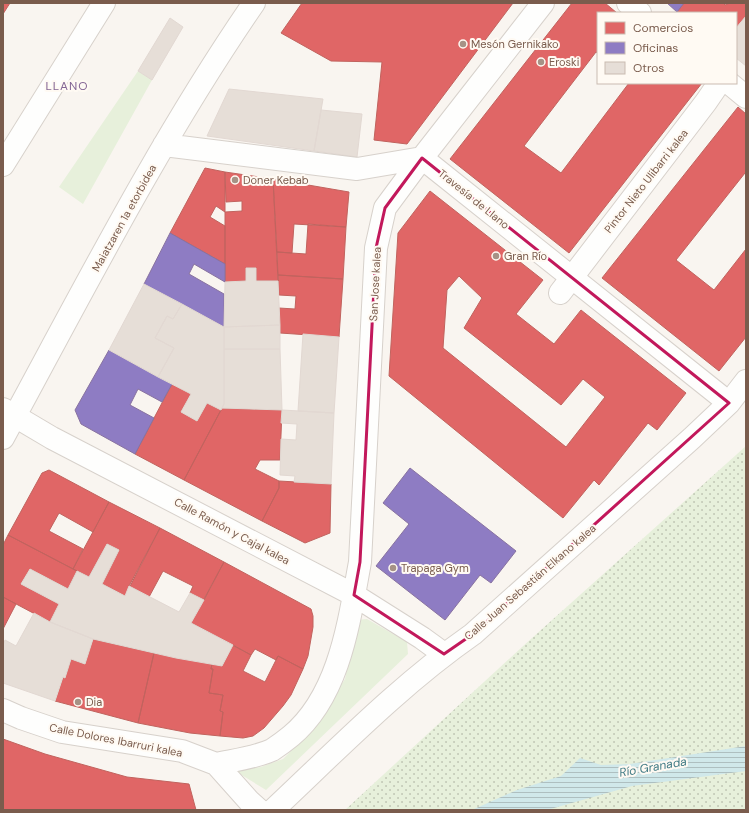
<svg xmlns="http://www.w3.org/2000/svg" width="749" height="813" viewBox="0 0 749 813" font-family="'DM Sans',sans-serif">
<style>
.grass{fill:#e7f0db}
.park{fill:url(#park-dots)}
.water{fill:url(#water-rules)}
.shops{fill:#e06666;stroke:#c1635e;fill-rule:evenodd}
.offices{fill:#8e7cc3;stroke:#8872a0}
.building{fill:#e6ded7;stroke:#e2d8d2}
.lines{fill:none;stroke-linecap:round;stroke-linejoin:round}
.minor-casing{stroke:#d7d1cb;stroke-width:24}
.minor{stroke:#fefefd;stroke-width:22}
.marked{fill:none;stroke:#c2185b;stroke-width:3;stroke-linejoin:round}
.poi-dot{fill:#a69286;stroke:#fffaf3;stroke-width:1.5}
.labels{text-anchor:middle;stroke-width:4;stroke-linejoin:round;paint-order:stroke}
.poi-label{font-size:11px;fill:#7a5c4d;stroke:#fffaf3;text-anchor:start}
.street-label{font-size:11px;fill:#7a5c4d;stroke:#fffaf3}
.neighbourhood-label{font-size:12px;letter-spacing:1px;fill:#846695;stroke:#fffaf3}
.water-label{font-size:12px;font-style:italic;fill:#437c86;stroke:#fffaf3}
</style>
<defs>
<pattern id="park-dots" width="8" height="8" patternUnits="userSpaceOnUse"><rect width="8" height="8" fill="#e7f0db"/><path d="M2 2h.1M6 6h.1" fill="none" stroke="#c0c6b4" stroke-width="1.8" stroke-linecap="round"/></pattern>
<pattern id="water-rules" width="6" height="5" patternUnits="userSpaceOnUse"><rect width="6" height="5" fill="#d0e8ea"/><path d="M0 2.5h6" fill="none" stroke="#aebfc0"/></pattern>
</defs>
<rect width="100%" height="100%" fill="#f9f5f0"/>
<path class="grass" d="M138 71 152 80 83 204 59 187Z
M367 619 407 642 408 654 266 790 235 771 261 767 283 759 309 733 345 679 356 620Z"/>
<path class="park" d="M746 446V810H345L522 647Z"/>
<path class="water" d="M746 746V771L632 786 547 810H472L517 790 561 776 580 758 601 765 630 764Z"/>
<path class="shops" d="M3 3H10L3 14Z
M302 3H513L407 144 374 140 382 62 331 61 281 33Z
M572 3H605L617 13H598V53L596 52 524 146 561 173 629 83H702L569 253 450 159Z
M684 3H723L725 5 730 3H746V16L736 28V13H679L677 12Z
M738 107 746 114V174L745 173 676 260 714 290 746 249V337L719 371 602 278Z
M205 168 225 172V212L216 206 210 217 225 226V264L170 233Z
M225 172 273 179 278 281H256V268H246V281L225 282V212L242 211V201L226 202Z
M273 179 349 192 346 227 294 224 292 253 277 252Z
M430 191 543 280 516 314 554 344 581 310 686 393 657 430 648 423 599 485 594 480 563 518 389 376 398 233ZM459 276 482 298 464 328 561 405 583 379 605 397 566 447 443 348 447 290Z
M308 224 346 227 343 279 278 275 277 252 306 254Z
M278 275 343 279 339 337 280 333 279 308 295 309 296 296 279 295Z
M172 384 191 394 181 412 197 421 207 403 221 410 184 480 135 454Z
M222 408 282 410 280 460H260L255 469 279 481V488L262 521 184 480Z
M49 470 109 502 93 532 59 513 49 531 83 549 73 569 8 535 42 473Z
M279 481 331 484 330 533 305 543 262 521 279 488Z
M109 502 160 528 125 596 102 584 119 550 107 544 89 577 73 569Z
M160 528 224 562 204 600 190 593 193 586 163 571 149 597 129 586Z
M8 535 77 571 68 589 30 569 21 584 59 604 50 622 3 597V545Z
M224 562 311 609 313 616V627L308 656 303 669 278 656 276 660 255 649 251 655 191 623Z
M3 597 16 604 3 629Z
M93 639 154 653 138 723 55 701 63 677 65 678 71 659 85 664Z
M233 645 251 655 243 671 265 682 278 656 303 669 291 695 283 706 264 728 253 736 243 738 220 736 223 712 220 711 223 695 209 693 213 669H211L212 664 222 666Z
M154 653 212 664 211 669H213L209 693 223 695 220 711 223 712 220 736 190 733 138 723Z
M3 739 45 754 127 777 189 784 196 810H3Z"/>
<path class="offices" d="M667 3H684L677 12Z
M170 233 225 264V282L194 264 189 274 224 294V327L144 284Z
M109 350 172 384 162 402 138 389 130 405 154 418 135 454 81 424 75 410Z
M410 468 516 551 491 583 480 575 445 620 376 566 409 524 383 503Z"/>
<path class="building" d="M746 16V66L736 58V28Z
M170 18 183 27 152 80 138 71Z
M229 89 323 99 314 151 207 136Z
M321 110 362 114 357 157 314 151Z
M246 268H256V281H278L280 325 224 327 225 282 246 281Z
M144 284 182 304 173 319 167 316 155 338 174 348 158 377 109 350Z
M182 304 224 327V404L221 410 207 403 197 421 181 412 191 394 158 377 174 348 155 338 167 316 173 319Z
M280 325V349H224V327Z
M303 334 339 337 334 413 298 411Z
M224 349H280L282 410 222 408 224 404Z
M282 410 334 413 331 484 294 482 295 476 280 475 281 439 296 440 297 424 281 423Z
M107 544 119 550 102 584 125 596 129 586 179 612 190 593 204 600 191 623 233 645 222 666 176 658 93 639 50 622 59 604 21 584 30 569 68 589 77 571 89 577Z
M34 613 50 622 93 639 85 664 71 659 65 678 63 677 55 701 3 683V645L5 640 16 646Z"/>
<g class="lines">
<g class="minor-casing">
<path id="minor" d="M628 3 640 13
M729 83 746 97
M164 145 357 169 422 158 729 403
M3 165 104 3
M560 293 706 102 719 83
M3 409 52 438 354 595 422 638 444 654
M3 438C83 291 159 141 254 3
M3 710 21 718 62 732 182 751 216 764 249 801 259 810
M216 764C235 760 254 758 272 750 278 746 285 741 291 736 340 695 349 621 360 562L376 248 385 208 422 158 543 3
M273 810C338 749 400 685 473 634L692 438 729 403 746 381"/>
</g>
<use href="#minor" class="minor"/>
</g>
<path class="marked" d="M422 158 729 403 473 634 444 654 354 595 360 562 376 248 385 208Z"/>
<g class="poi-dot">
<circle cx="463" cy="44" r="4"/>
<circle cx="541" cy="62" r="4"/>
<circle cx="235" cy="180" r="4"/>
<circle cx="496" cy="256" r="4"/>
<circle cx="393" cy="568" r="4"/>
<circle cx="78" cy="702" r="4"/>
</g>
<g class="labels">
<g class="poi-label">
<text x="471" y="48">Mesón Gernikako</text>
<text x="549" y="66">Eroski</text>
<text x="243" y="184">Doner Kebab</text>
<text x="504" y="260">Gran Río</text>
<text x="401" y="572">Trapaga Gym</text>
<text x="86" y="706">Dia</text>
</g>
<g class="street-label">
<text transform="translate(646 181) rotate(-52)" y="4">Pintor Nieto Ulibarri kalea</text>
<text transform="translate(474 199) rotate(39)" y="4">Travesía de Llano</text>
<text transform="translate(124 218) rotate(-61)" y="4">Maiatzaren 1a etorbidea</text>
<text transform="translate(375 284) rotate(-87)" y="4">San Jose kalea</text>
<text transform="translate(232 531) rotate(28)" y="4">Calle Ramón y Cajal kalea</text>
<text transform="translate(530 582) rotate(-41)" y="4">Calle Juan Sebastián Elkano kalea</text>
<text transform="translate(116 740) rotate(11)" y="4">Calle Dolores Ibarruri kalea</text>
</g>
<g class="neighbourhood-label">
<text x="67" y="90">LLANO</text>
</g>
<g class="water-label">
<text transform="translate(653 767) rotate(-10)" y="4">Río Granada</text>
</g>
</g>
<rect width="749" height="813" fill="none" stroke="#7a5c4d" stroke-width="8"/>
<rect x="597" y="12" width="140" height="72" fill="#fffaf3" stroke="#cabbb1"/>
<rect x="605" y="22" width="20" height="12" fill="#e06666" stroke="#cabbb1"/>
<text x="633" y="32" font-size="12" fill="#7a5c4d">Comercios</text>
<rect x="605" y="42" width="20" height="12" fill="#8e7cc3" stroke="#cabbb1"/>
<text x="633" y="52" font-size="12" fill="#7a5c4d">Oficinas</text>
<rect x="605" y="62" width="20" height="12" fill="#e6ded7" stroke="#cabbb1"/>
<text x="633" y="72" font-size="12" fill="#7a5c4d">Otros</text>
</svg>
